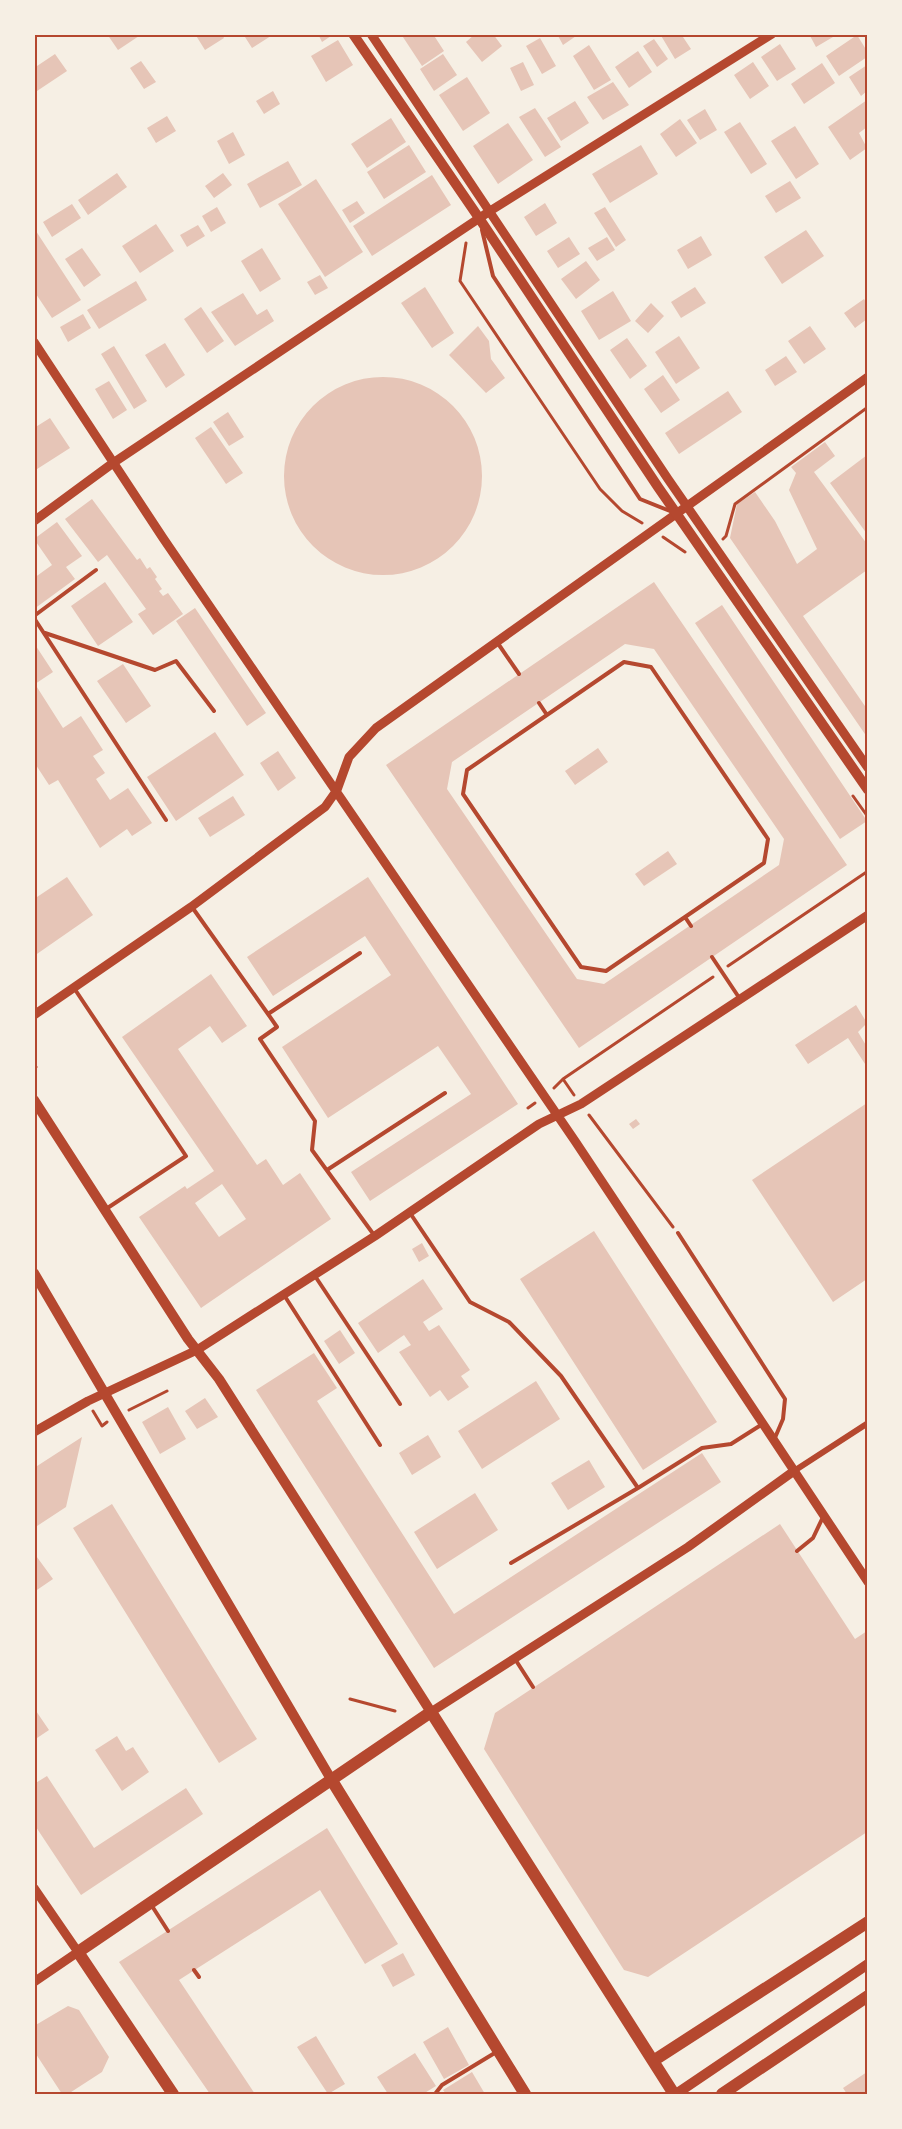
<svg xmlns="http://www.w3.org/2000/svg" width="902" height="2129" viewBox="0 0 902 2129" font-family="'Fira Sans',sans-serif">
<style>
.building{fill:#e6c5b7;fill-rule:evenodd}
.lines{fill:none;stroke-linecap:round;stroke-linejoin:round}
.path{stroke:#b5482f;stroke-width:3}
.service{stroke:#b5482f;stroke-width:4}
.minor{stroke:#b5482f;stroke-width:6}
.tertiary{stroke:#b5482f;stroke-width:9}
.secondary{stroke:#b5482f;stroke-width:10}
.primary{stroke:#b5482f;stroke-width:12}
.neatline{fill:none;stroke:#b5482f;stroke-width:2}
</style>
<rect width="100%" height="100%" fill="#f6efe4"/>
<path class="building" d="M107 34H142L118 50Z
M195 34H222L224 38 205 50Z
M249 34H274L252 48 245 37Z
M318 34H334L322 42Z
M401 34H433L444 51 422 66Z
M475 34H493L502 46 482 62 466 42Z
M557 34H579L563 45Z
M660 34H681L691 49 675 59Z
M809 34H831L833 37 816 47Z
M857 35 867 51V57L839 76 826 56Z
M540 38 556 66 542 74 526 46Z
M654 39 668 59 657 67 643 46Z
M338 40 353 65 326 82 311 56Z
M780 44 796 69 777 81 761 57Z
M589 45 611 80 594 90 573 56Z
M638 51 652 72 629 88 615 67Z
M55 54 67 71 34 93V68Z
M443 54 457 75 434 91 420 69Z
M141 61 156 82 144 89 130 68Z
M523 62 534 85 521 91 510 68Z
M753 62 769 86 750 99 734 75Z
M822 63 835 83 804 104 791 84Z
M867 65V91L861 96 849 77Z
M467 77 490 113 463 131 439 95Z
M613 82 629 105 603 120 587 97Z
M273 91 280 104 264 114 256 101Z
M867 100V127L859 133 867 148 850 160 828 127Z
M575 101 589 123 561 141 547 118Z
M535 108 561 147 545 157 519 117Z
M705 109 717 130 700 140 687 120Z
M167 116 176 131 156 143 147 128Z
M391 118 406 142 367 168 351 144Z
M680 119 697 143 676 157 660 134Z
M740 122 767 164 751 174 724 132Z
M508 123 533 160 498 184 473 146Z
M795 126 819 164 796 179 771 141Z
M233 132 245 155 229 164 217 141Z
M409 145 426 172 384 199 367 172Z
M641 145 658 174 610 203 592 174Z
M288 161 302 185 260 208 247 184Z
M117 173 127 187 88 215 78 200Z
M223 173 232 185 214 198 205 186Z
M432 175 451 205 372 256 353 226Z
M316 179 363 252 325 277 278 204Z
M790 181 801 198 776 213 765 196Z
M357 201 365 213 350 223 342 210Z
M545 203 557 223 536 236 524 217Z
M72 204 81 218 52 237 43 222Z
M217 207 226 223 211 232 202 216Z
M605 207 626 240 616 247 594 213Z
M156 224 174 251 140 273 122 246Z
M198 225 205 236 187 247 180 235Z
M34 228 81 300 52 318 34 291Z
M806 230 824 256 782 284 764 257Z
M701 236 712 255 688 269 677 250Z
M569 237 580 254 558 268 547 251Z
M607 237 615 250 597 261 588 248Z
M82 248 101 275 84 287 65 259Z
M262 248 281 279 260 292 241 261Z
M586 261 600 280 576 299 561 279Z
M320 275 328 288 315 295 307 282Z
M136 281 147 300 99 329 87 310Z
M425 287 454 333 432 348 401 303Z
M695 287 706 303 681 318 671 302Z
M613 291 631 321 599 340 581 311Z
M243 293 257 315 267 309 274 321 235 346 211 312Z
M864 299 867 304V319L855 328 844 313Z
M651 303 664 316 648 333 635 321Z
M201 307 224 341 207 353 184 319Z
M83 314 91 328 68 342 60 327Z
M478 326 489 341 491 359 505 378 486 393 449 355Z
M810 326 826 349 804 364 788 341Z
M679 336 700 368 676 384 655 352Z
M627 338 647 366 630 379 610 350Z
M165 343 185 375 166 388 145 355Z
M114 346 147 401 134 409 101 354Z
M786 356 797 372 775 386 765 370Z
M663 375 680 400 661 413 644 389Z
M284 476a99 99 0 1 1 198 0a99 99 0 1 1-198 0Z
M109 381 127 410 113 419 95 389Z
M728 391 742 412 679 454 665 433Z
M228 412 244 437 229 446 213 422Z
M50 418 70 448 34 471V428Z
M211 427 243 473 226 484 195 438Z
M825 442 835 456 814 472 867 544V570L803 616 867 709V737L730 538 737 504 755 492 775 521 797 564 817 549 789 490 796 473 791 467Z
M867 455V534L830 483Z
M92 499 137 560 140 558 147 569 150 567 157 577 155 579 162 589 159 591 163 596 168 593 183 614 153 635 138 614 146 609 107 555 98 562 65 519Z
M57 522 82 556 66 567 75 579 34 609V578L52 565 34 539Z
M105 582 133 622 98 646 71 606Z
M654 582 847 865 579 1048 386 765ZM625 644 654 649 784 839 779 865 604 984 577 979 447 789 452 762Z
M722 605 867 821 840 839 695 623Z
M195 608 266 713 247 726 176 621Z
M34 643 53 672 35 684 63 728 81 716 103 750 93 756 105 773 96 779 110 800 128 788 152 823 132 836 127 829 100 848 58 780 49 785 34 762Z
M123 664 151 706 126 723 97 681Z
M215 732 244 775 176 821 147 777Z
M598 748 608 762 575 785 565 771Z
M278 751 296 778 278 791 260 763Z
M233 796 245 815 210 837 198 818Z
M668 851 677 864 644 886 635 874Z
M67 877 93 915 34 956V899Z
M368 877 518 1104 370 1201 351 1172 471 1094 438 1046 328 1118 282 1047 391 975 365 936 273 996 247 957Z
M211 974 247 1026 222 1043 210 1026 178 1049 257 1165 266 1159 283 1185 300 1173 331 1219 201 1308 139 1217 185 1186 187 1189 214 1171 122 1037ZM222 1184 246 1219 219 1237 195 1203Z
M856 1005 867 1023 858 1032 867 1047V1067L848 1038 808 1064 795 1045Z
M867 1103V1279L833 1302 752 1180Z
M636 1119 640 1124 633 1129 629 1124Z
M594 1231 717 1422 643 1470 520 1279Z
M422 1243 429 1256 419 1262 412 1249Z
M423 1279 443 1309 423 1322 429 1331 439 1325 470 1370 461 1376 469 1387 448 1401 440 1390 430 1397 399 1352 411 1345 404 1335 378 1353 358 1323Z
M340 1330 355 1353 339 1364 324 1341Z
M314 1353 337 1388 317 1401 454 1614 702 1453 721 1482 434 1668 256 1390Z
M536 1381 560 1419 482 1469 458 1431Z
M205 1398 218 1417 197 1429 185 1411Z
M168 1407 186 1439 160 1454 142 1422Z
M428 1435 441 1457 412 1475 399 1453Z
M82 1437 66 1507 34 1528V1468Z
M589 1460 605 1487 568 1510 551 1483Z
M475 1493 498 1530 437 1569 414 1532Z
M112 1504 257 1739 219 1763 73 1528Z
M780 1524 855 1639 867 1631V1832L648 1977 624 1970 484 1749 495 1713Z
M34 1553 53 1579 34 1592Z
M34 1708 49 1730 34 1740Z
M117 1736 126 1751 133 1747 149 1772 122 1791 95 1750Z
M47 1776 94 1848 186 1788 203 1814 81 1895 34 1824V1784Z
M327 1828 398 1944 365 1964 320 1890 179 1980 255 2094H210L119 1962Z
M403 1953 415 1975 393 1987 381 1965Z
M68 2006 79 2010 109 2057 102 2072 68 2094H62L34 2051V2026Z
M448 2027 469 2065 444 2079 423 2042Z
M316 2036 345 2084 328 2094 297 2047Z
M415 2053 436 2086 423 2094H388L377 2077Z
M472 2072 485 2094H446L443 2090Z
M867 2072V2094H847L843 2088Z"/>
<g class="lines">
<path class="path" d="M466 243 460 281 600 489 622 511 642 523
M663 537 685 552
M723 539 726 536 735 504 868 407
M853 796 868 817
M728 966 868 871
M34 1065 36 1067
M563 1079 713 977
M554 1088 563 1079 574 1095
M528 1108 535 1103
M589 1115 673 1227
M129 1410 167 1391
M93 1411 102 1426 107 1422
M350 1699 395 1711"/>
<path class="service" d="M482 230 493 276 640 499 670 511
M34 616 96 570
M34 618 166 820
M45 633 155 670 176 661 214 711
M497 642 519 674
M624 662 651 667 768 839 764 863 606 971 581 967 463 794 467 770Z
M539 703 547 715
M192 907 268 1014 360 953
M685 917 691 926
M712 957 740 999
M74 988 186 1156 106 1209
M268 1014 277 1027 260 1039 315 1121 312 1150 374 1235
M327 1170 445 1093
M410 1213 470 1302 509 1322 561 1376 638 1488 511 1563
M678 1233 785 1399 783 1419 774 1440
M315 1276 400 1404
M284 1295 380 1445
M638 1488 702 1448 731 1444 761 1425
M797 1551 813 1538 823 1517
M515 1659 533 1687
M152 1906 168 1931
M194 1970 199 1977
M435 2094 442 2085 498 2051"/>
<path class="minor" d="M794 1471 868 1423"/>
<path class="tertiary" d="M371 34 668 479 868 768
M34 342 163 538 575 1141 868 1582
M34 521 113 463 490 211 772 34
M34 1015 191 907 325 807 337 790 349 757 376 728 868 377
M34 1432 88 1401 197 1350 375 1236 539 1124 581 1104 868 915
M431 1712 688 1547 794 1471
M34 1888 78 1952 34 1982"/>
<path class="secondary" d="M353 34 479 218 658 487 868 790
M34 1100 188 1339 219 1379 431 1712
M34 1273 331 1779
M676 2094 868 1964"/>
<path class="primary" d="M331 1779 525 2094
M653 2061 868 1922
M173 2094 78 1952 431 1712 674 2094
M722 2094 868 1996"/>
</g>
<rect width="902" height="2129" fill="none" stroke="#f6efe4" stroke-width="72"/>
<rect x="36" y="36" width="830" height="2057" class="neatline"/>
</svg>
